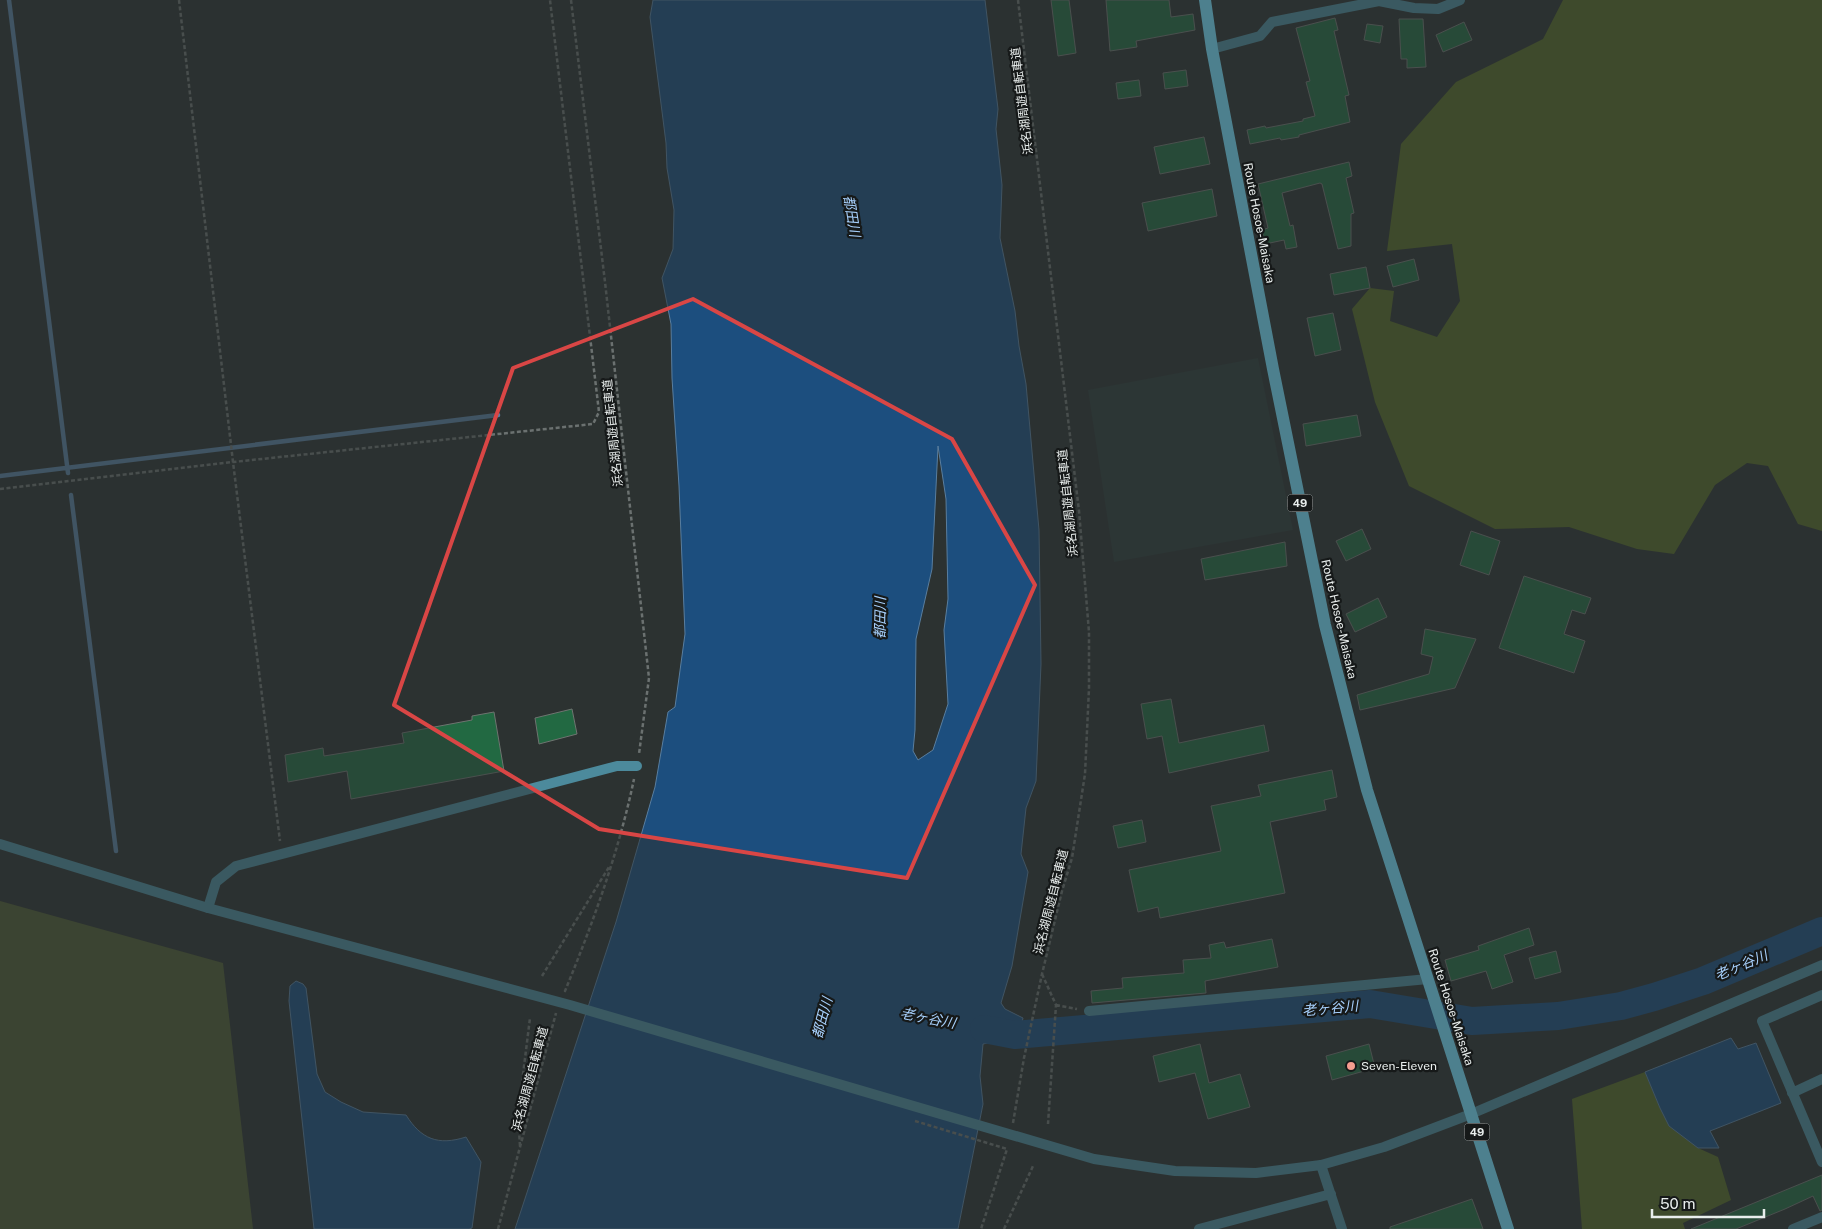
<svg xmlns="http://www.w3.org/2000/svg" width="1822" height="1229" viewBox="0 0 1822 1229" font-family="'Public Sans','Noto Sans JP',sans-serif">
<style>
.built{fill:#2e3c3b}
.green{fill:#4f5c33}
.forest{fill:#556926}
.water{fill:#1c4e7e;stroke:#597e9f;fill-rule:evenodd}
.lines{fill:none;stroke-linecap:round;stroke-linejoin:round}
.stream{stroke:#597e9f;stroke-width:4.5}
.river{stroke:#1c4e7e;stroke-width:28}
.building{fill:#226942;stroke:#6e7470}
.path{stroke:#6b7170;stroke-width:2.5;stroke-dasharray:4 2.5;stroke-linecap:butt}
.minor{stroke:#4c8a9c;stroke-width:10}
.tertiary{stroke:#4c8a9c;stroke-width:10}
.primary{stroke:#77e0fe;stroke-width:12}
.marked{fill:none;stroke:#d94645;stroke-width:4;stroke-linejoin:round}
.poi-dot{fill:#f59d8f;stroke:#161919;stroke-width:2}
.labels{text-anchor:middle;stroke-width:4.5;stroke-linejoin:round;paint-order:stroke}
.shield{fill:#161919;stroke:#a9adad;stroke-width:1}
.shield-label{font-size:11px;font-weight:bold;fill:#e8edec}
.street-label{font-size:12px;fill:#e8edec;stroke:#161919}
.poi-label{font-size:12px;fill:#e8edec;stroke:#161919;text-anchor:start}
.water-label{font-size:14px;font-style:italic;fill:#a6cffb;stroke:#161919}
</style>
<rect width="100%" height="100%" fill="#2c3231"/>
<path class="built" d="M1258 358 1293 530 1114 562 1088 390Z"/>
<path class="green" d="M0 901 223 963 253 1229H0Z"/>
<path class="forest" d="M1563 0H1822V531L1798 524 1768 466 1747 463 1715 485 1674 554 1637 549 1569 527 1495 529 1409 486 1375 402 1352 309 1370 288 1394 291 1390 321 1437 337 1460 301 1452 244 1387 251 1401 144 1456 82 1543 39Z
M1645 1072 1660 1108 1698 1148 1718 1157 1731 1200 1683 1223 1685 1229H1582L1572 1099Z"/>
<path class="water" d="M653 0H985L998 109 996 129 1002 185 1000 238 1015 311 1019 346 1026 384 1039 530 1041 664 1036 781 1026 808 1021 854 1028 872 1012 966 1001 1003 1005 1009 1023 1018 1018 1039 1011 1038 983 1044 980 1076 983 1104 958 1229H515L616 922 655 787 668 712 675 707 685 634 679 486 672 378 671 324 662 278 673 249 674 210 667 168 666 143 650 17ZM938 446 946 499 948 599 944 630 948 704 933 750 918 760 913 751 915 730 916 639 932 569Z
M296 981 303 984 306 988 317 1074 325 1092 341 1102 363 1112 406 1115C421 1139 438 1146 466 1137L481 1162 472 1228 469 1229H314L289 1001 290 986Z
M1731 1038 1738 1049 1756 1043 1781 1103 1710 1131 1719 1148H1698L1669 1126 1660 1108 1645 1072Z"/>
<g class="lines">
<path class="stream" d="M9 0 68 473
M0 476 498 415
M71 495 116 851"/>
<path class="river" d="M984 1029 1015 1035 1370 1004 1472 1021 1558 1016 1621 1006 1654 997 1703 981 1822 931"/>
</g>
<path class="building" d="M1051 0H1069L1076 53 1058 56Z
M1106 0H1169L1171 17 1193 14 1195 30 1136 41 1137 47 1110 51Z
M1335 18 1338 30 1334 31 1349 95 1345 96 1350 122 1299 135V137L1281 140 1280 138 1250 144 1247 130 1265 126 1266 128 1303 121V119L1315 116 1306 82 1310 81 1296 28Z
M1399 19H1423L1426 67 1407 68V59H1401Z
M1464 22 1472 40 1443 52 1436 35Z
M1367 24 1383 26 1380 43 1364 40Z
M1186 70 1188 86 1165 89 1163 73Z
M1139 80 1141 96 1118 99 1116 83Z
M1204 137 1210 164 1160 174 1154 147Z
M1349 162 1352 176 1346 178 1354 213 1351 214V246L1338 249 1322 184 1320 183 1282 193 1290 226 1293 225 1297 247 1286 249 1284 240 1265 244 1262 230 1268 228 1258 184Z
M1212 189 1217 216 1148 231 1142 203Z
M1414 259 1419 280 1393 287 1387 266Z
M1366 267 1370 288 1334 295 1330 274Z
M1333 313 1341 350 1315 356 1307 318Z
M1357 415 1361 436 1306 446 1303 424Z
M1362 529 1371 549 1346 561 1336 541Z
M1471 531 1500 541 1489 575 1460 565Z
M1285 542 1287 566 1205 580 1201 559Z
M1524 576 1591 598 1585 614 1572 610 1564 634 1585 641 1574 673 1499 648Z
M1378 598 1387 617 1355 632 1346 614Z
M1425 629 1476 639 1455 688 1360 710 1357 695 1429 674 1433 657 1421 654Z
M1171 699 1179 743 1264 725 1269 751 1169 773 1162 736 1147 739 1141 704Z
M572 709 577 734 539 744 535 718Z
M494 712 504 771 351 799 347 771 288 782 285 755 323 748 324 756 404 743 402 733 472 720V716Z
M1332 770 1337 797 1324 800 1326 810 1270 822 1285 893 1160 918 1158 907 1138 912 1129 870 1221 851 1211 806 1261 796 1258 785Z
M1142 820 1146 842 1118 848 1113 826Z
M1529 928 1534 945 1504 955 1513 982 1492 989 1486 971 1451 981 1445 960 1479 950 1478 946Z
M1272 939 1278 967 1205 981 1206 993 1092 1003 1091 991 1123 988 1122 978 1184 973 1183 960 1211 958 1209 945 1224 942 1226 948Z
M1556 951 1561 972 1535 979 1529 958Z
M1200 1044 1209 1083 1240 1074 1250 1107 1208 1119 1195 1073 1159 1082 1153 1056Z
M1369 1044 1375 1068 1332 1080 1326 1056Z
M1822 1175V1210L1820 1211 1813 1196 1785 1209 1736 1229H1691Z
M1472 1199 1483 1229H1390V1227Z"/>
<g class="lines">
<path class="path" d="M179 0 233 462 280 841
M571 0 605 282 649 678 639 754
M0 489 233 462 593 424 599 412 550 0
M1042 974 1056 1005 1048 1124
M542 976 609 867
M566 991H565C593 923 619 851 634 779
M1056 1005 1077 1009
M915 1121 1007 1149 981 1229
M1013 1123 1024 1058 1042 974 1062 891 1072 858 1085 774 1089 688V632L1079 511 1018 0
M520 1146 518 1115 530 1018
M498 1229 556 1013
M1004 1229 1033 1166"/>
<path class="minor" d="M1212 49 1260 36 1272 22 1379 1 1414 8 1438 9 1460 0
M208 908 216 882 236 866 617 766H637
M1822 995 1762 1021 1822 1162
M1089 1011 1428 979
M1792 1093 1822 1079
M1321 1165 1342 1229
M1199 1229 1331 1194
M1793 1229 1822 1217"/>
<path class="tertiary" d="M0 844 208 908 570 1005 1094 1159 1175 1171 1256 1173 1321 1165 1384 1147 1471 1114 1822 965"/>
<path class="primary" d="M1205 0 1212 49 1273 369 1325 625 1367 790 1508 1229"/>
</g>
<path d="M0 0H1822V1229H0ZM693 299 952 439 1035 585 907 878 599 829 394 705 513 368Z" fill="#2c3231" fill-opacity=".55" fill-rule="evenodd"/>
<path class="marked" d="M693 299 952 439 1035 585 907 878 599 829 394 705 513 368Z"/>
<circle class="poi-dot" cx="1351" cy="1066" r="5"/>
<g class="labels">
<g class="shield">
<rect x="1287.5" y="494.5" width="25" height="17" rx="4"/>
<rect x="1464.5" y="1123.5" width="25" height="17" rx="4"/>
</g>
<g class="shield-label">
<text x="1300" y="507">49</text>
<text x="1477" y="1136">49</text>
</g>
<g class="street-label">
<text transform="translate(1022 101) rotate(-97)" y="4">浜名湖周遊自転車道</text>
<text transform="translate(1259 223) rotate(79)" y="4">Route Hosoe-Maisaka</text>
<text transform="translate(613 433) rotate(-96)" y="4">浜名湖周遊自転車道</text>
<text transform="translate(1068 503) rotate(-96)" y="4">浜名湖周遊自転車道</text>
<text transform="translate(1339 619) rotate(77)" y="4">Route Hosoe-Maisaka</text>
<text transform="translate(1051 902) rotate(-76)" y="4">浜名湖周遊自転車道</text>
<text transform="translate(1451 1007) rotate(72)" y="4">Route Hosoe-Maisaka</text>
<text transform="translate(530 1079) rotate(-75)" y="4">浜名湖周遊自転車道</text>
</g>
<g class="poi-label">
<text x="1361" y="1070">Seven-Eleven</text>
</g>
<g class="water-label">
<text transform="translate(852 216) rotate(81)" y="5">都田川</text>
<text transform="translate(880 618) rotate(-89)" y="5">都田川</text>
<text transform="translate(1741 965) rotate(-23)" y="5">老ヶ谷川</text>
<text transform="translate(1330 1008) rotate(-5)" y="5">老ヶ谷川</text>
<text transform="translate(822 1018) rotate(-75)" y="5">都田川</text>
<text transform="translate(928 1018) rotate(11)" y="5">老ヶ谷川</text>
</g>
</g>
<path d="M1652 1209v8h112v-8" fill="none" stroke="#e8edec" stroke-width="2.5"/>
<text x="1660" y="1209" font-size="15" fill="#e8edec" stroke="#161919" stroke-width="4" paint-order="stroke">50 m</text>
</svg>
